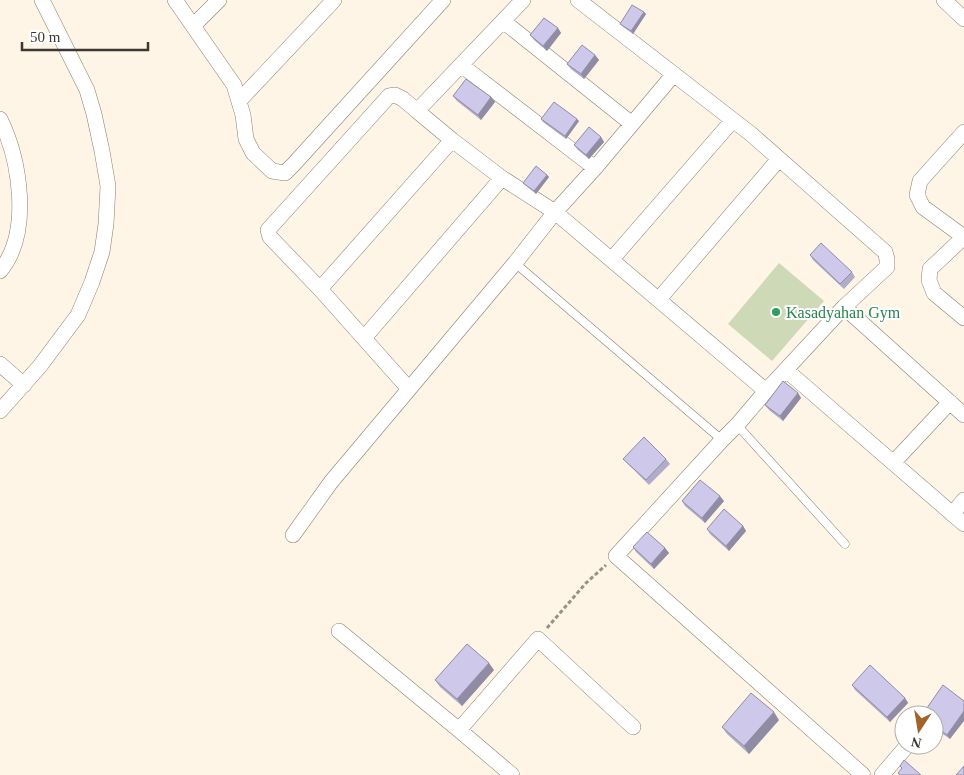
<svg xmlns="http://www.w3.org/2000/svg" width="964" height="775" viewBox="0 0 964 775" font-family="'Times New Roman',serif">
<style>
.green{fill:#ced9b8}
.lines{fill:none;stroke-linecap:round;stroke-linejoin:round}
.lane-casing{stroke:#887f6e;stroke-width:9}
.street-casing{stroke:#887f6e;stroke-width:16}
.path{stroke:#989187;stroke-width:3;stroke-dasharray:4 2.5;stroke-linecap:butt}
.lane{stroke:#fff;stroke-width:8}
.street{stroke:#fff;stroke-width:15}
.wall{fill:#b1acc9}
.shaded-wall{fill:#908ca4}
.building{fill:#cec8ea;stroke:#908ca4}
.leisure-dot{fill:#2e9e5b;stroke:#fff;stroke-width:2}
.labels{text-anchor:middle;stroke-width:4;stroke-linejoin:round;paint-order:stroke}
.leisure-label{font-size:16px;fill:#27864d;stroke:#fff;text-anchor:start}
</style>
<rect width="100%" height="100%" fill="#fef5e6"/>
<path class="green" d="M779 263 824 301 772 361 728 324Z"/>
<g class="lines">
<g class="lane-casing">
<path id="lane" d="M515 263 722 440
M737 425 845 544"/>
</g>
<g class="street-casing">
<path id="street" d="M175 0 193 26
M219 0 193 26 234 85 243 115 246 139 253 153 272 171 285 173 293 165 443 0
M523 0 417 111 452 140 502 178 555 212 766 391
M578 0 751 134 885 252 887 259V267L844 307 766 391 737 425 722 440 616 556 863 775
M944 0 964 19
M503 21 632 124
M461 65 595 168
M239 101 334 0
M0 119C20 160 32 233 0 271
M964 237 923 207 917 195 920 181 964 132
M964 237 930 269 929 280 934 293 964 318
M612 259 733 120
M320 289 452 140
M659 299 779 159
M844 307 964 415
M364 338 502 178
M0 364 24 385
M786 370 964 524
M409 389 320 289 270 237 268 230 389 96 395 95 403 99 417 111
M0 411 40 366 78 315 92 282 102 252 106 224 108 186 102 151 94 114 87 90 42 0
M893 463 950 402
M952 514 964 500
M293 535 331 482 515 263 555 212 595 168 674 74
M339 631 459 730 512 775
M459 730 538 639 633 727
M882 775 906 747"/>
</g>
<path class="path" d="M547 628 586 583 606 565"/>
<use href="#lane" class="lane"/>
<use href="#street" class="street"/>
</g>
<path class="wall" d="M644 12 646 14 633 34 622 26 620 24Z
M558 28 561 33 547 51 534 40 530 35Z
M595 55 599 60 584 79 571 69 567 64Z
M453 96 491 97 495 102 481 120 457 101Z
M541 119 579 121 566 139 543 122Z
M601 137 604 142 589 159 578 150 574 145Z
M547 175 549 177 536 194 525 185 523 183Z
M810 255 852 272 855 277 844 289 813 260Z
M798 393 801 398 783 421 769 410 765 405Z
M623 459H666L670 464 649 485Z
M682 501H724L705 523 685 506Z
M743 526 746 531 729 551 710 534 707 529Z
M633 547 665 548 669 553 654 569 636 552Z
M494 670 462 706 440 687 435 680Z
M852 685 905 698 908 703 890 722 855 690Z
M943 685 950 739 934 728V715Z
M779 720 749 754 727 734 722 727Z"/>
<path class="shaded-wall" d="M644 12 646 14 633 34 631 31Z
M558 28 561 33 547 51 543 46Z
M595 55 599 60 584 79 581 74Z
M491 97 495 102 481 120 478 115Z
M577 119 579 121 566 139 565 136Z
M601 137 604 142 589 159 586 155Z
M547 175 549 177 536 194 534 191Z
M798 393 801 398 783 421 780 416Z
M720 496 724 501 705 523 702 518Z
M743 526 746 531 729 551 726 546Z
M665 548 669 553 654 569 651 564Z
M489 663 494 670 462 706 457 699Z
M905 698 908 703 890 722 887 717Z
M964 711V721L950 739 947 735Z
M774 712 779 720 749 754 744 746Z"/>
<path class="building" d="M632 5 644 12 631 31 620 24Z
M544 18 558 28 543 46 530 35Z
M582 45 595 55 581 74 567 64Z
M466 79 491 97 478 115 453 96Z
M554 102 577 119 565 136 541 119Z
M589 127 601 137 586 155 574 145Z
M536 166 547 175 534 191 523 183Z
M821 243 852 272 840 284 810 255Z
M783 381 798 393 780 416 765 405Z
M644 437 666 459 646 480 623 459Z
M700 480 720 496 702 518 682 501Z
M724 509 743 526 726 546 707 529Z
M647 532 665 548 651 564 633 547Z
M467 644 489 663 457 699 435 680Z
M870 665 905 698 887 717 852 685Z
M943 685 964 701V711L947 735 934 725V715H922Z
M751 693 774 712 744 746 722 727Z
M904 760 921 775H900L898 773 902 768 900 766Z
M964 766V775H956Z"/>
<circle class="leisure-dot" cx="776" cy="312" r="5"/>
<g class="labels">
<g class="leisure-label">
<text x="786" y="318">Kasadyahan Gym</text>
</g>
</g>
<g transform="translate(919 730) rotate(192)"><circle r="24" fill="#ffffff" stroke="#b1afac"/>
<path d="M0-4L9 19L0 12L-9 19Z" fill="#a2622b"/>
<text y="-8" font-size="14" font-weight="bold" text-anchor="middle" fill="#3c3730">N</text>
</g>
<path d="M22 42v8h126v-8" fill="none" stroke="#3c3730" stroke-width="2.5"/>
<text x="30" y="42" font-size="15" fill="#3c3730" stroke="#ffffff" stroke-width="4" paint-order="stroke">50 m</text>
</svg>
